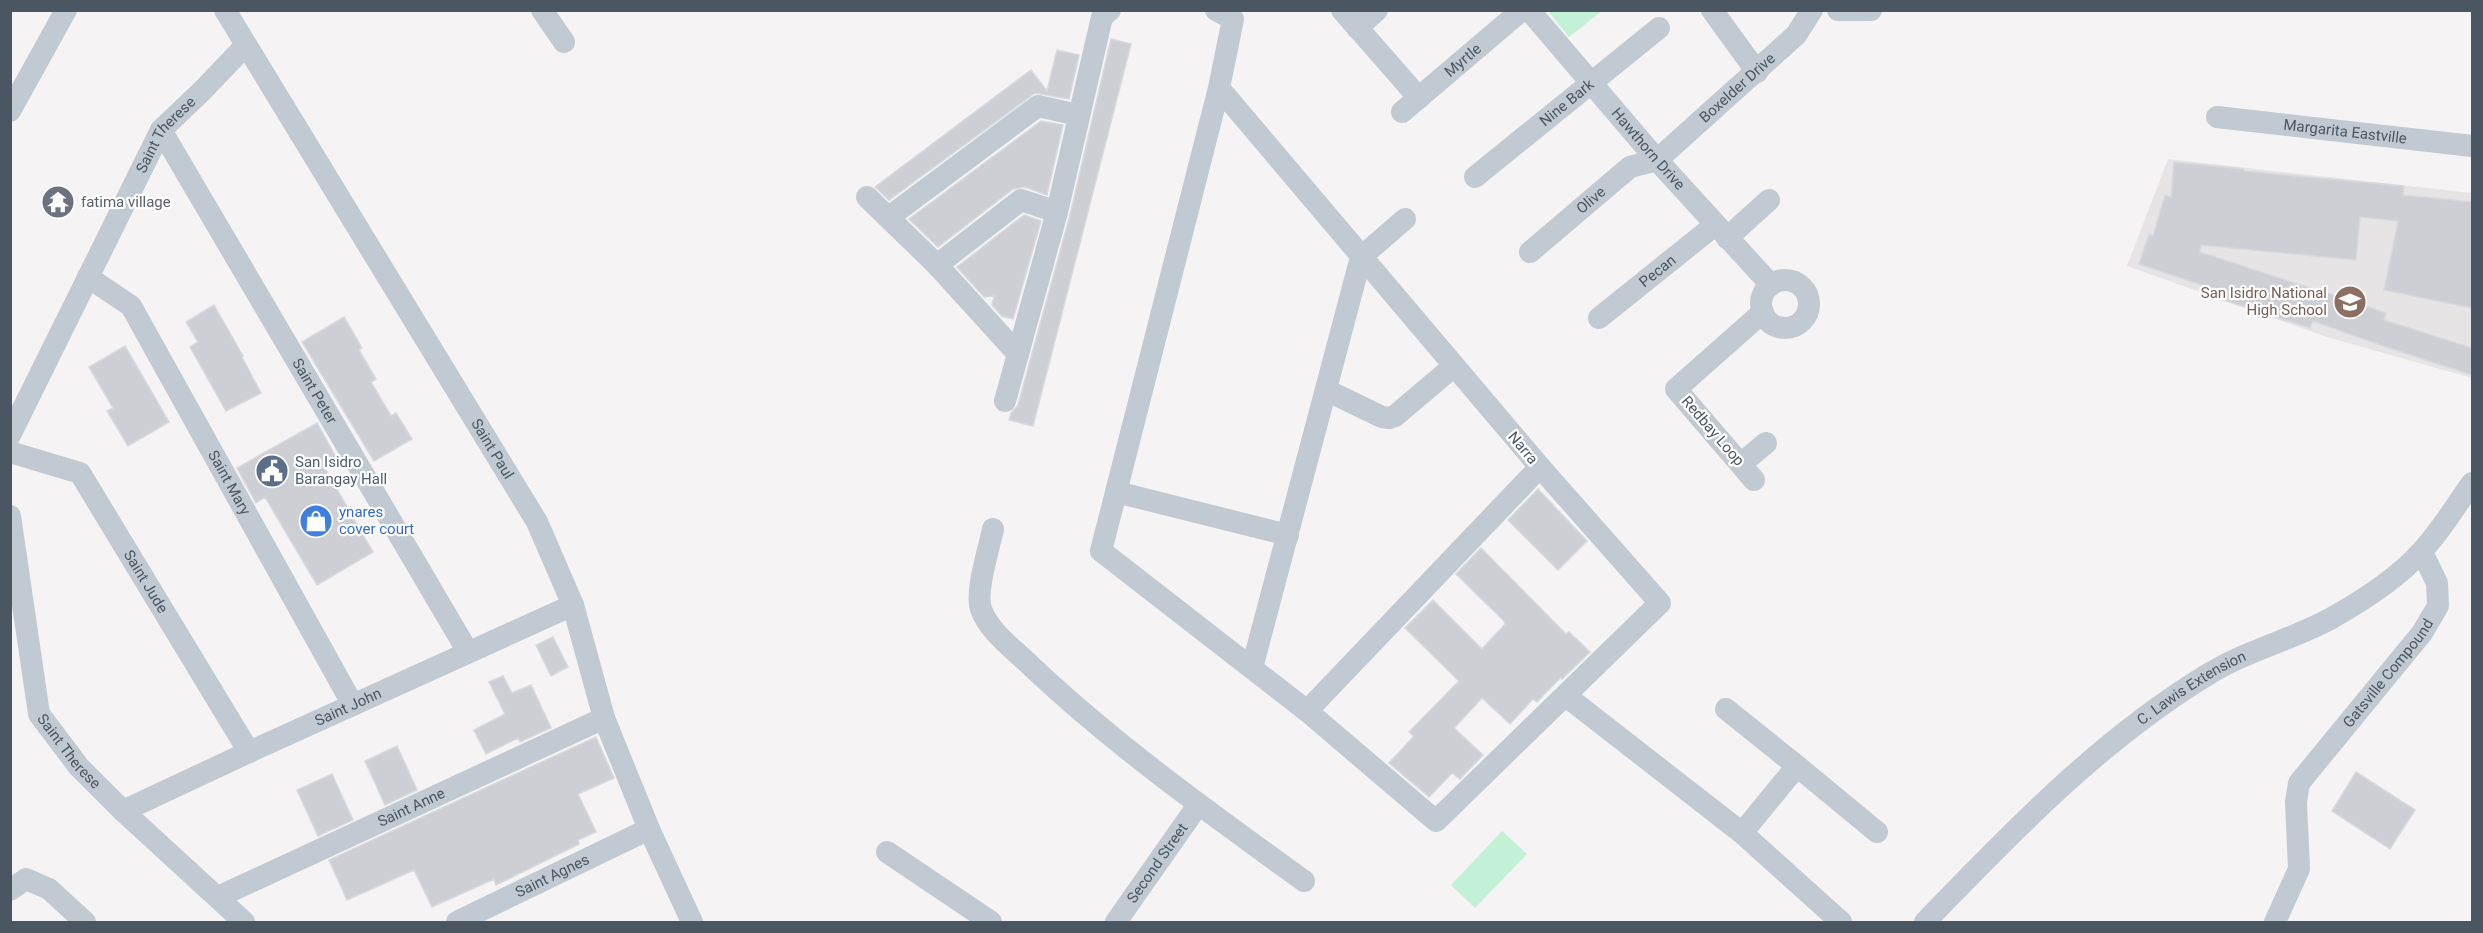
<svg xmlns="http://www.w3.org/2000/svg" width="2483" height="933" viewBox="0 0 2483 933" font-family="Roboto,sans-serif">
<style>
.education{fill:#e6e4e5}
.green{fill:#c3f1d5}
.building{fill:#cdcfd5;stroke:#d7d9de;stroke-width:1.5}
.lines{fill:none;stroke-linecap:round;stroke-linejoin:round}
.minor{stroke:#c1cad2;stroke-width:22}
.labels{text-anchor:middle;stroke-width:4.5;stroke-linejoin:round;paint-order:stroke}
.street-label{font-size:15px;fill:#4a5661;stroke:#fff}
.worship-label{font-size:15px;fill:#5b616d;stroke:#fff;text-anchor:start}
.education-label{font-size:15px;fill:#785e54;stroke:#fff;text-anchor:end}
.service-label{font-size:15px;fill:#4e5e75;stroke:#fff;text-anchor:start}
.shop-label{font-size:15px;fill:#366cbe;stroke:#fff;text-anchor:start}
</style>
<rect width="100%" height="100%" fill="#f5f3f3"/>
<path class="education" d="M2168 159 2472 193V378L2327 337 2127 266Z"/>
<path class="green" d="M1548 11H1602L1569 37Z
M1502 831 1527 854 1475 908 1451 885Z"/>
<path class="building" d="M1111 39 1131 44 1033 426 1009 420 1011 413 1018 405 1070 215Z
M1057 50 1079 55 1069 99 1035 93 889 200 875 187 1031 70 1047 91Z
M1041 121 1063 125 1047 195 1025 187 1013 189 938 247 909 219Z
M2174 162 2244 169V171L2404 186 2403 195 2472 202V308L2384 290 2398 221 2360 217 2356 260 2201 245 2200 252 2325 293 2326 292 2386 313 2384 320 2472 348V375L2386 347 2313 321 2310 328 2217 298 2220 291 2139 264 2149 234 2153 236 2165 195 2171 197Z
M1024 215 1041 221 1013 319 1002 316 992 305 994 296 984 297 957 267Z
M214 305 243 356 242 357 261 393 226 411 190 347 198 342 186 322Z
M344 317 362 348 359 350 376 379 371 382 391 416 396 413 412 439 374 461 302 342Z
M125 346 169 422 128 446 107 411 113 408 89 367Z
M317 423 336 457 323 465 373 552 317 585 265 497 256 503 237 468Z
M1538 489 1587 541 1558 570 1508 520Z
M1481 548 1566 634 1569 632 1590 652 1562 679 1561 677 1537 702 1533 699 1510 724 1482 698 1454 728 1483 755 1460 779 1452 773 1429 797 1389 763 1414 736 1409 732 1459 681 1405 628 1433 600 1482 649 1505 624 1504 621 1456 574Z
M553 637 568 667 551 676 536 645Z
M503 676 512 693 531 685 551 728 520 742 518 738 486 754 474 730 505 714 489 682Z
M596 737 614 778 578 794 596 832 578 840 579 844 496 885 494 879 432 907 414 870 347 900 329 860Z
M397 746 417 790 385 805 365 761Z
M2356 772 2415 810 2390 849 2332 811Z
M332 774 353 820 318 836 297 790Z"/>
<g class="lines">
<g class="minor">
<path id="s1" d="M225 10 537 522 573 605 604 718 649 829 692 922"/>
<path d="M542 10 564 42"/>
<path d="M1216 10 1233 19 1219 88 1101 551 1307 711 1436 821 1660 603 1540 467 1219 88"/>
<path d="M1342 10 1419 98"/>
<path id="s2" d="M1529 10 1657 160 1771 285"/>
<path d="M1712 10 1757 72"/>
<path d="M1838 10H1871"/>
<path d="M1357 28 1377 10"/>
<path d="M10 111 66 10"/>
<path id="s3" d="M1402 112 1522 10"/>
<path id="s4" d="M2217 117 2472 146"/>
<path id="s5" d="M161 130 468 652"/>
<path id="s6" d="M1475 177 1659 28"/>
<path d="M867 197 937 265 1018 354"/>
<path d="M889 217 1038 106 1078 115"/>
<path d="M1727 238 1769 200"/>
<path id="s7" d="M1530 252 1630 167 1657 160 1796 35 1812 10"/>
<path d="M937 265 1021 200 1057 212"/>
<path id="s8" d="M88 277 131 306 353 705"/>
<circle cx="1785" cy="304" r="24"/>
<path id="s9" d="M1599 318 1715 225"/>
<path d="M1326 390 1382 417 1389 418 1395 416 1454 366"/>
<path d="M1005 401 1057 212 1102 17 1110 10"/>
<path id="s10" d="M10 435 161 130 202 91 246 45"/>
<path id="s11" d="M10 452 80 473 249 752"/>
<path d="M1741 464 1766 443"/>
<path d="M1754 480 1676 389 1763 312"/>
<path d="M1116 492 1288 535"/>
<path id="s12" d="M10 516 39 714 79 767 123 811 244 922"/>
<path d="M993 529C989 549 975 591 981 609 989 632 1015 650 1032 667 1116 746 1210 813 1304 881"/>
<path d="M1252 668 1361 257 1405 219"/>
<path d="M1566 696 1742 833 1841 922"/>
<path d="M1726 709 1797 766"/>
<path d="M1307 711 1540 467"/>
<path id="s13" d="M123 811 249 752 573 605"/>
<path d="M1742 833 1797 766 1877 832"/>
<path d="M887 852 991 922"/>
<path d="M10 890 26 879 49 889 85 922"/>
<path id="s14" d="M218 897 604 718"/>
<path id="s15" d="M457 922 649 829"/>
<path id="s16" d="M1116 922 1198 805"/>
<path id="s17" d="M1925 922C2012 832 2099 741 2207 675 2245 651 2291 640 2330 619 2362 601 2397 579 2421 552 2441 531 2456 505 2472 483"/>
<path id="s18" d="M2275 922 2299 869 2296 802 2299 783 2422 633 2438 606 2437 583 2422 552"/>
</g>
</g>
<defs>
<g id="temple-disc" transform="scale(1.725)"><circle r="9.5" fill="#6b7280" stroke="#fff"/><path d="M0-6L5-2H3V0L6.5 2.5H4V6H1.5V3h-3V6H-4V2.5H-6.5L-3 0V-2H-5Z" fill="#fff"/></g>
<g id="school-disc" transform="scale(1.725)"><circle r="9.5" fill="#8d6e63" stroke="#fff"/><path d="M0-5L7-2L0 1L-7-2ZM-4 1L0 2.5L4 1V4Q0 6-4 4Z" fill="#fff"/></g>
<g id="civic-disc" transform="scale(1.725)"><circle r="9.5" fill="#5c6f8a" stroke="#fff"/><path d="M-.6-6.5H3V-4.5H.6V-3L4-1V1h2V6H-6V1h2V-1L-.6-3ZM-1.2 2.5V6h2.4V2.5Z" fill="#fff"/></g>
<g id="shop-disc" transform="scale(1.725)"><circle r="9.5" fill="#3f7fe0" stroke="#fff"/><path d="M-5-2.5h2.3a2.7 3.5 0 0 1 5.4 0H5L5.5 6h-11ZM-1.5-2.5h3a1.5 2.3 0 0 0-3 0Z" fill="#fff"/></g>
</defs>
<g fill-rule="evenodd">
<use href="#temple-disc" x="58" y="202"/>
<use href="#school-disc" x="2350" y="302"/>
<use href="#civic-disc" x="272" y="471"/>
<use href="#shop-disc" x="316" y="521"/>
</g>
<g class="labels">
<g class="street-label">
<text dy="5" stroke="none"><textPath href="#s3" startOffset="80">Myrtle</textPath></text>
<text dy="5" stroke="none"><textPath href="#s7" startOffset="267">Boxelder Drive</textPath></text>
<text dy="5" stroke="none"><textPath href="#s6" startOffset="118">Nine Bark</textPath></text>
<text dy="5" stroke="none"><textPath href="#s4" startOffset="129">Margarita Eastville</textPath></text>
<text dy="5" stroke="none"><textPath href="#s10" startOffset="339">Saint Therese</textPath></text>
<text dy="5" stroke="none"><textPath href="#s2" startOffset="183">Hawthorn Drive</textPath></text>
<text dy="5" stroke="none"><textPath href="#s7" startOffset="80">Olive</textPath></text>
<text dy="5" stroke="none"><textPath href="#s9" startOffset="75">Pecan</textPath></text>
<text dy="5" stroke="none"><textPath href="#s5" startOffset="303">Saint Peter</textPath></text>
<text transform="translate(1713 431) rotate(49)" y="5">Redbay Loop</text>
<text transform="translate(1523 448) rotate(50)" y="5">Narra</text>
<text dy="5" stroke="none"><textPath href="#s1" startOffset="514">Saint Paul</textPath></text>
<text dy="5" stroke="none"><textPath href="#s8" startOffset="254">Saint Mary</textPath></text>
<text dy="5" stroke="none"><textPath href="#s11" startOffset="200">Saint Jude</textPath></text>
<text dy="5" stroke="none"><textPath href="#s18" startOffset="286">Gatsville Compound</textPath></text>
<text dy="5" stroke="none"><textPath href="#s17" startOffset="356">C. Lawis Extension</textPath></text>
<text dy="5" stroke="none"><textPath href="#s13" startOffset="248">Saint John</textPath></text>
<text dy="5" stroke="none"><textPath href="#s12" startOffset="248">Saint Therese</textPath></text>
<text dy="5" stroke="none"><textPath href="#s14" startOffset="213">Saint Anne</textPath></text>
<text dy="5" stroke="none"><textPath href="#s16" startOffset="72">Second Street</textPath></text>
<text dy="5" stroke="none"><textPath href="#s15" startOffset="106">Saint Agnes</textPath></text>
</g>
<g class="worship-label">
<text x="81" y="207">fatima village</text>
</g>
<g class="education-label">
<text x="2327" y="298">San Isidro National<tspan x="2327" dy="17">High School</tspan></text>
</g>
<g class="service-label">
<text x="295" y="467">San Isidro<tspan x="295" dy="17">Barangay Hall</tspan></text>
</g>
<g class="shop-label">
<text x="339" y="517">ynares<tspan x="339" dy="17">cover court</tspan></text>
</g>
</g>
<rect width="2483" height="933" fill="none" stroke="#4a5661" stroke-width="24"/>
</svg>
